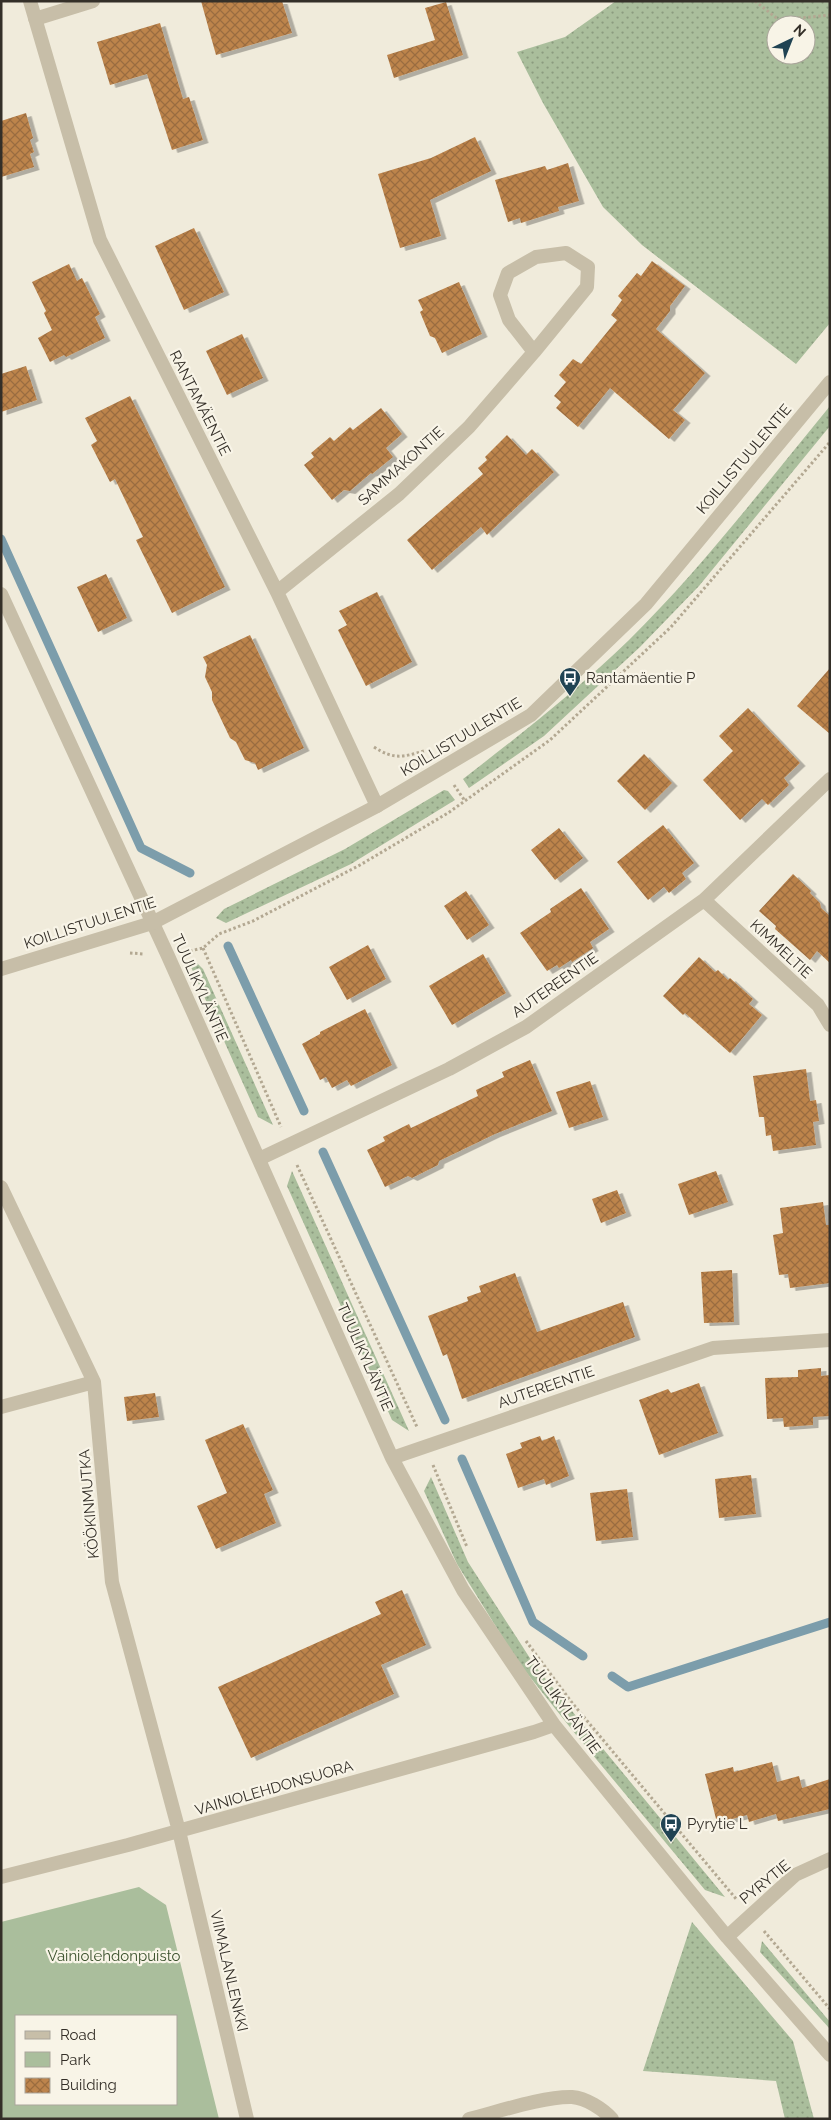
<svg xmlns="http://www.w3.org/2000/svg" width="831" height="2120" viewBox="0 0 831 2120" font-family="Raleway,sans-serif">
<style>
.grass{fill:url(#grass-dots);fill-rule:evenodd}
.park{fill:#aabe9c;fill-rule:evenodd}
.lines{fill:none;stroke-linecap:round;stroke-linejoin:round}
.stream{stroke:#7c9dab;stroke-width:9}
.building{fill:url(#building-cross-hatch);filter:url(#shadow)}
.path{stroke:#b3a892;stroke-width:3;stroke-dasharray:2.5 2.5;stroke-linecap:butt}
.minor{stroke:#c7bea8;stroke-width:14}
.tertiary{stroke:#c7bea8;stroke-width:14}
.labels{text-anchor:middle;stroke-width:4.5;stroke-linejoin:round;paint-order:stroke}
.street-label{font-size:15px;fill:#342f28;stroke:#f8f4e7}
.poi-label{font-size:15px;fill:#342f28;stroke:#f8f4e7;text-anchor:start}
.park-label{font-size:15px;fill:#3b512d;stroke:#f8f4e7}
</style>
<defs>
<pattern id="grass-dots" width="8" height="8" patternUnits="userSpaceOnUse" patternTransform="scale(1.25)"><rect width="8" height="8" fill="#aabe9c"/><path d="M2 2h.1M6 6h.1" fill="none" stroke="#8b9b7f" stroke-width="1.8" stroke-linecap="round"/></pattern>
<pattern id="building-cross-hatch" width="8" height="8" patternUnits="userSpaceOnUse" patternTransform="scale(1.25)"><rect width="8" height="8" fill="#bd844c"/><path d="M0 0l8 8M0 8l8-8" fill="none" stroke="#9a6c3f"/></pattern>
<filter id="shadow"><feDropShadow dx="5.5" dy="3" stdDeviation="0" flood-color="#0004"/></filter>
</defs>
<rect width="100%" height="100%" fill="#f0ebdb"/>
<path class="grass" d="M616 1H830V323L796 364 642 245 603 207 543 103 517 52 565 37ZM776 25H806V55H776Z
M830 406V426L699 586 640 647 544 736 469 788 463 779C520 735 577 690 629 640 702 568 765 485 830 406Z
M444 790 448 791 455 800 351 864 226 923 216 918 224 909 345 849Z
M197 963 203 969 273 1125 258 1117 191 967Z
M292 1171 409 1431 392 1420 287 1186Z
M431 1477 468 1562 535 1666 725 1897 705 1890 577 1736 518 1662 457 1564 424 1491Z
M692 1922 793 2041 814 2119H785L776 2081 643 2071Z
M762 1941 830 2022V2029L760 1952Z"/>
<path class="park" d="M139 1887 166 1905 219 2119H1V1922ZM16 2016H176V2104H16Z"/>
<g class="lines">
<path class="stream" d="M1 539 141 848 190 873
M228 946 304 1111
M323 1152 445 1420
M462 1459 533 1622 583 1656
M612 1676 628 1687 830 1622"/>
</g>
<path class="building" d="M201 1H282L292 33 216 55Z
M446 2 463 55 394 78 387 55 435 40 425 8Z
M160 23 183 99 189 97 203 140 172 150 147 74 110 85 97 42Z
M26 113 33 138 30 140 34 152 30 154 34 167 1 177V121Z
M475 137 491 171 430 200 441 236 400 248 378 174 431 158Z
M568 163 579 201 558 207 559 211 521 223 520 218 508 222 495 180 545 166 547 170Z
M194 228 224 292 184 310 155 246Z
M652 261 685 286 670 306V311L656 329 705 373 673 410 685 420 669 439 610 388 578 427 556 408 561 402 554 396 566 382 559 375 573 359 581 364 617 320 611 315 622 300 618 296 637 273 641 276Z
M69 264 77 281 82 278 100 314 95 317 105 338 66 357 64 355 50 362 38 338 52 330 44 313 46 311 32 282Z
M459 282 482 334 442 353 435 338 430 336 420 312 423 310 418 300Z
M242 334 263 378 227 395 206 351Z
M26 366 37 400 1 412V374Z
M130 396 225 587 172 613 136 540 143 537 115 479 110 482 91 445 97 441 85 418Z
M381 408 402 434 386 448 393 457 372 474 371 473 350 491 344 490 332 500 304 465 314 457 311 453 330 437 334 441 350 427 353 430Z
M507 435 526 455 532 449 554 472 487 535 481 527 432 570 407 540 483 474 478 468 487 460 485 457Z
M106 574 127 618 98 632 77 587Z
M377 592 412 662 366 686 338 630 347 625 339 611Z
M250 635 304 748 258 770 255 763 245 760 236 742 230 738 212 700V692L205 677 207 665 203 657Z
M830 668V734L797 706Z
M748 708 800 763 784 778 789 785 768 805 762 799 740 820 703 780 733 751 719 736Z
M644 754 672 783 645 810 617 781Z
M663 825 694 863 682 873 686 879 669 893 664 887 648 900 617 862Z
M559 828 583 858 555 880 531 850Z
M793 874 811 891 810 893 820 903 821 908 830 916V963L817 951 810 960 775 929 776 926 759 911Z
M581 888 609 929 590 942 593 948 572 962 571 960 559 968 557 965 547 971 520 933 551 912 550 909Z
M466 891 489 925 467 940 444 906Z
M368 945 386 979 347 1000 329 967Z
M483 954 506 993 452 1025 429 986Z
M699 957 715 972 718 970 728 980 730 978 753 999 749 1004 762 1015 730 1053 685 1013 683 1015 663 996Z
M365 1009 392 1065 351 1086 347 1080 332 1088 326 1077 320 1080 302 1044 320 1034V1032Z
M530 1060 552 1111 495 1134 439 1161 438 1165 412 1178 408 1176 385 1187 367 1150 385 1141 383 1137 409 1124 411 1128 478 1096 476 1090 504 1077 502 1072Z
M806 1069 810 1101 816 1100 819 1121 813 1122 816 1145 773 1151 771 1135 766 1136 764 1117H759L753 1076Z
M590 1081 603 1117 569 1128 556 1092Z
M716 1171 728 1202 689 1215 678 1184Z
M617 1190 626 1213 601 1223 592 1199Z
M823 1202 826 1225H830V1283L790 1288 788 1274 779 1275 773 1235 783 1233 780 1208Z
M732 1270 734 1322 704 1323 701 1272Z
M515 1273 537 1332 623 1302 635 1337 462 1399 447 1354 443 1356 428 1316 468 1301 467 1297 481 1292 479 1286Z
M821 1368V1376L830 1375V1416L813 1417V1425L784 1427 783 1418 767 1419 765 1378 798 1377V1370Z
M699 1383 718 1433 659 1455 639 1400 668 1389 671 1393Z
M155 1393 159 1417 127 1421 124 1397Z
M243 1424 273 1490 264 1494 276 1523 216 1549 197 1506 227 1493 205 1440Z
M540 1436 542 1441 554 1436 569 1476 546 1485 544 1479 518 1488 506 1454 522 1448 520 1443Z
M751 1475 756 1514 719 1518 715 1479Z
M627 1489 633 1537 596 1541 590 1493Z
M402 1590 426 1645 381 1665 394 1694 251 1758 218 1687 381 1614 375 1602Z
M772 1762 777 1782 799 1776 802 1788 830 1779V1809L778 1821 776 1814 749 1822 747 1815 717 1823 705 1774 733 1767 734 1772Z"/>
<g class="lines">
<path class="path" d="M755 1 779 20 830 15
M374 747C394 760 403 757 424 751
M454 785 465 801
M203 948 281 1127
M190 951 203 948 219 934 253 921 360 865 448 813 550 740 671 627 830 442
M130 953 144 954
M297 1165 417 1427
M433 1465 467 1547
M526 1641 573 1704 737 1900
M764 1931 830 2009"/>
<path class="minor" d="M30 1 100 240 277 592 377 806
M35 19 93 1
M277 592 399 494 469 427 534 352 587 287 588 267 566 253 536 257 508 273 500 295 509 320 534 352
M1 594 168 956 392 1458 463 1590 554 1725 727 1937 830 2055
M704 900 818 1005 830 1025
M259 1159 449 1069 526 1027 704 900 830 779
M1 1187 94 1382 112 1582 179 1831 247 2119
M1 1407 94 1382
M392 1458 713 1348 830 1340
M1 1877 128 1845 534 1732 554 1725
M727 1937 795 1875 830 1859
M469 2119C497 2112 545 2096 572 2097 586 2098 603 2109 612 2119"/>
<path class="tertiary" d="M1 969 152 923 377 806 531 715 646 604 830 382"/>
</g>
<defs>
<g id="bus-pin" transform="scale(1.125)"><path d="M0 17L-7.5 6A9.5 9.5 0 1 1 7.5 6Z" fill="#204353" stroke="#f8f4e7"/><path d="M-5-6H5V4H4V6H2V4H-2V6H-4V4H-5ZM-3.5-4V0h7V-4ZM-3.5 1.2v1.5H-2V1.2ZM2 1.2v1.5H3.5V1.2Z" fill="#fff"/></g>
</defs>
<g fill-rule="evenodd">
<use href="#bus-pin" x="570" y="678"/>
<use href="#bus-pin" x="671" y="1824"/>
</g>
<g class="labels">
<g class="street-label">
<text transform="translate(200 403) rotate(63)" y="5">RANTAMÄENTIE</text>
<text transform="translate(744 459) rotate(-50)" y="5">KOILLISTUULENTIE</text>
<text transform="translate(401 466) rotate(-42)" y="5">SAMMAKONTIE</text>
<text transform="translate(461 737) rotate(-31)" y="5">KOILLISTUULENTIE</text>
<text transform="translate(90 923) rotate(-18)" y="5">KOILLISTUULENTIE</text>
<text transform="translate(781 949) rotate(43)" y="5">KIMMELTIE</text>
<text transform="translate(555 985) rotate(-35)" y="5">AUTEREENTIE</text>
<text transform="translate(200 988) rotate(66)" y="5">TUULIKYLÄNTIE</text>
<text transform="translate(365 1357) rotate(66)" y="5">TUULIKYLÄNTIE</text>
<text transform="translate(546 1387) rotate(-19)" y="5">AUTEREENTIE</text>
<text transform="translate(89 1504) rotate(-95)" y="5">KÖÖKINMUTKA</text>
<text transform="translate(563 1705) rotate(54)" y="5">TUULIKYLÄNTIE</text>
<text transform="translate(274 1788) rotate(-16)" y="5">VAINIOLEHDONSUORA</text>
<text transform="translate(765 1882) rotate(-39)" y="5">PYRYTIE</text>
<text transform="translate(229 1971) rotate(77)" y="5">VIIMALANLENKKI</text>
</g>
<g class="poi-label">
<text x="586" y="683">Rantamäentie P</text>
<text x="687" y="1829">Pyrytie L</text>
</g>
<g class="park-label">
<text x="114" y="1961">Vainiolehdonpuisto</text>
</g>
</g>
<rect width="831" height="2120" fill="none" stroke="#342f28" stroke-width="5"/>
<rect x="15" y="2015" width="162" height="90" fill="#f8f4e7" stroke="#aaa59b"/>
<rect x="25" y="2031" width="25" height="8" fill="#c7bea8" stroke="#aaa59b"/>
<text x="60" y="2040" font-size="15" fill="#342f28">Road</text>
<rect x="25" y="2052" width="25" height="15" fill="#aabe9c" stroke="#aaa59b"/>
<text x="60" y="2065" font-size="15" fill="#342f28">Park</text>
<rect x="25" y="2078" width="25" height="15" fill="url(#building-cross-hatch)" stroke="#aaa59b"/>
<text x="60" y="2090" font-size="15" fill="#342f28">Building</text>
<g transform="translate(791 40) rotate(43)"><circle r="24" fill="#f8f4e7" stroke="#aaa59b"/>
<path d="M0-4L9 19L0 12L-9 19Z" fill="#204353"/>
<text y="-8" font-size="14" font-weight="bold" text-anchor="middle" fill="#342f28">N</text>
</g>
</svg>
